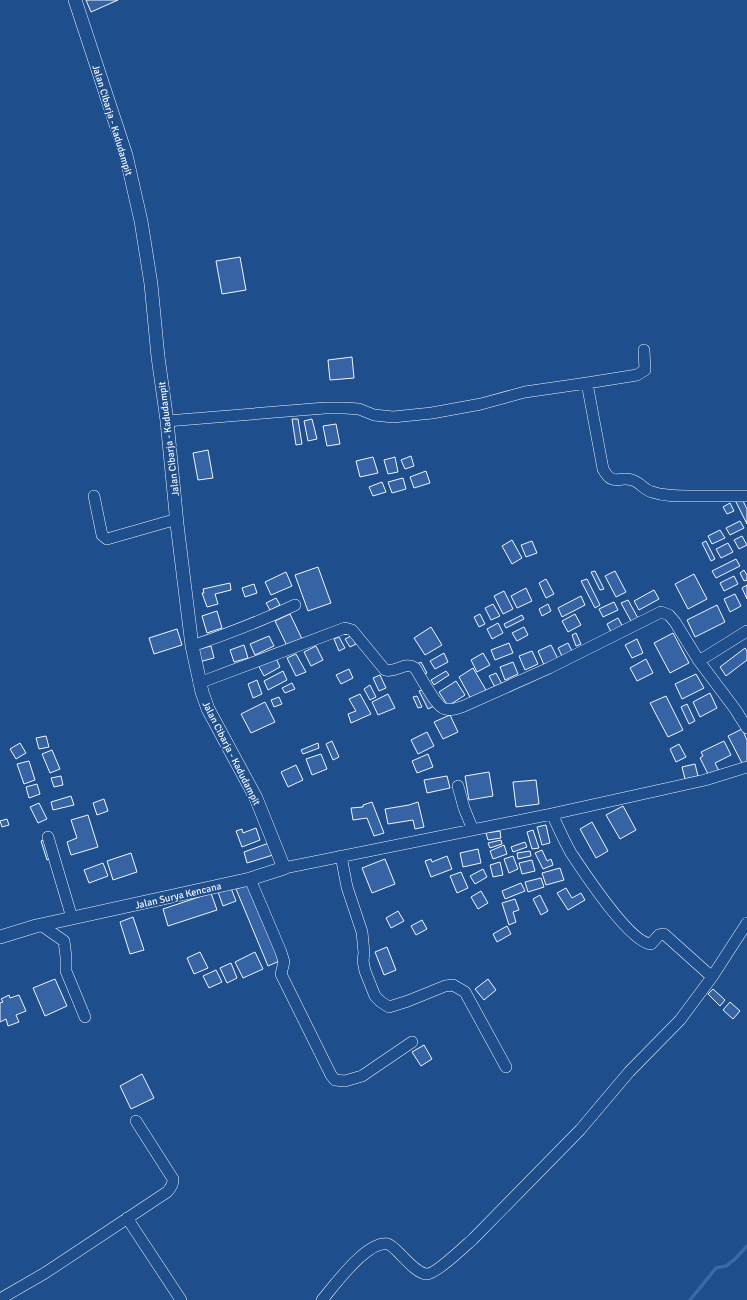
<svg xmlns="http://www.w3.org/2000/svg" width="747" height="1300" viewBox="0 0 747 1300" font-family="Signika,sans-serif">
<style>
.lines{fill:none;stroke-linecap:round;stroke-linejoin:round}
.stream{stroke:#3b69a3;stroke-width:3.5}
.building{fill:#3563a3;stroke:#f2f6ff}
.minor-casing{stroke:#f2f6ff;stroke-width:12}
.tertiary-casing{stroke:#f2f6ff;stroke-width:14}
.minor{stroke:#1f4e8c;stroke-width:11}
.tertiary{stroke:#1f4e8c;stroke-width:13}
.labels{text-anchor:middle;stroke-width:3;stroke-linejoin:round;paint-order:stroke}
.street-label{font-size:10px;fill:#f2f6ff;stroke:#1f4e8c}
</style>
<rect width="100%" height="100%" fill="#1f4e8c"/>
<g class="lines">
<path class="stream" d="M690 1300 716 1268 726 1266 735 1259 747 1246"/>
</g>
<path class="building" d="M86 0H118L91 12Z
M240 257 246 290 222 294 216 261Z
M352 357 354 378 330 380 328 360Z
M292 419H298L302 444 296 445Z
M312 419 317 439 308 441 304 421Z
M336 424 340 444 327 446 323 426Z
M208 450 213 478 198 480 193 453Z
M411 456 414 466 405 469 401 460Z
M373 457 378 473 360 477 356 461Z
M395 457 398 472 388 474 384 460Z
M426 471 430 483 414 488 410 477Z
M403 478 406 489 392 493 388 482Z
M382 482 386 492 373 496 369 487Z
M742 499 747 509V524L736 502Z
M730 503 734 511 727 514 723 507Z
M740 521 744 528 730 535 726 528Z
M720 530 725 538 712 544 708 536Z
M742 536 747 545 739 549 734 540Z
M512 540 522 558 512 564 502 546Z
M532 541 537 553 526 557 521 545Z
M706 541 715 559 711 561 702 543Z
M728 543 733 552 721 558 716 549Z
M736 559 740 566 716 578 712 571Z
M318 567 331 603 308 611 295 575Z
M744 570 747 575V580L744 581 740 573Z
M595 571 604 589 600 590 591 572Z
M615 571 626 592 616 597 605 576Z
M286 572 292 586 271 595 265 582Z
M694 574 707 599 688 609 675 584Z
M734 576 738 584 724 591 720 583Z
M546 579 554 594 546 598 539 583Z
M587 579 600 605 595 608 581 581Z
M230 583 231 590 215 594 218 604 207 607 202 593H204L203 589Z
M254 584 257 593 245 597 242 588Z
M747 585V599L742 588Z
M526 588 532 601 517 608 511 596Z
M654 590 659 599 639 610 634 601Z
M504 591 513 609 503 614 494 596Z
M735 594 741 606 730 612 724 599Z
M581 596 585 605 562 617 558 608Z
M276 598 280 605 270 610 266 603Z
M628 600 638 618 631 621 621 603Z
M614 602 618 610 603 617 599 609Z
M493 604 500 616 491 620 485 608Z
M548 604 551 611 542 616 539 609Z
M717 605 725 622 695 637 687 620Z
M217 611 222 628 207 633 202 616Z
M290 614 303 641 288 648 275 621Z
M480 614 485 624 479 627 474 617Z
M575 614 581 625 568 632 562 621Z
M522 615 524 619 506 628 504 624Z
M618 618 623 627 611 632 607 624Z
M498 623 503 633 492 639 487 629Z
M431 627 442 645 425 655 414 638Z
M524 627 528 635 517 641 512 633Z
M177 629 182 645 154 654 149 638Z
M576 633 581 644 576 646 572 635Z
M673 633 689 663 670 673 654 643Z
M269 636 274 646 255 655 250 644Z
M351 636 356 644 350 647 345 639Z
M339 637 345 648 339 651 334 639Z
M637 639 643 653 632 658 625 645Z
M509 643 513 653 495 660 491 650Z
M568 643 572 651 562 656 558 648Z
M244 645 248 658 234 662 230 650Z
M551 645 558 659 544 665 538 651Z
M211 646 214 658 199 662 196 650Z
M316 646 323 660 311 666 304 652Z
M745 648 747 651V660L726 676 720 667Z
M532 651 538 664 525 670 519 656Z
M444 653 448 662 435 669 430 661Z
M483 653 490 665 477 672 471 660Z
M296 654 306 672 296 676 287 658Z
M275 656 280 667 264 676 258 665Z
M646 659 653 673 637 681 630 668Z
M421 662 427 673 423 675 417 664Z
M513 662 518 674 505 680 500 667Z
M473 668 486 690 471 699 459 677Z
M349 669 353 678 341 684 336 675Z
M283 671 287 680 268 690 264 681Z
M446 671 449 675 434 685 431 680Z
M496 673 503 686 496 689 489 676Z
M696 674 704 688 682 699 675 684Z
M380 675 386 688 379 691 373 678Z
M257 680 262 694 253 698 248 684Z
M456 681 465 695 448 706 439 692Z
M292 683 295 689 285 693 282 688Z
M370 685 376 697 370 700 364 689Z
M425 689 434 706 428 709 419 691Z
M710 693 717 708 700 717 693 702Z
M360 694 371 714 351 723 348 714 356 711 349 699Z
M388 694 395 708 378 715 372 702Z
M417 696 422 707 418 708 413 697Z
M666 696 683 730 668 737 650 703Z
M279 697 282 704 274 707 271 700Z
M265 702 275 722 251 733 241 714Z
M687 704 695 721 689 724 681 707Z
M450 715 458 732 443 739 434 722Z
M742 729 747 740V763L743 765 728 736Z
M427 732 434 746 418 754 411 740Z
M46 736 49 747 39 749 36 738Z
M332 741 339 757 333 760 326 744Z
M724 741 731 755 715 763 719 771 709 776 700 758 703 756 701 752Z
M20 743 26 753 16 759 10 749Z
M318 743 319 748 303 754 301 750Z
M679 744 686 757 676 762 670 749Z
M52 750 60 769 50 773 42 754Z
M321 754 327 769 312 775 306 759Z
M428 754 433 767 417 773 412 761Z
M29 761 35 780 24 784 17 764Z
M695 764 698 776 685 779 682 767Z
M296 765 303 780 288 787 281 772Z
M489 772 493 796 469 800 465 776Z
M61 776 63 785 54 787 51 778Z
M447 776 450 788 427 793 424 780Z
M536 780 539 804 516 807 513 782Z
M37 784 40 794 29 798 26 787Z
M71 796 74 805 53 810 51 802Z
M104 799 108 811 97 815 93 803Z
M372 802 384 833 374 836 367 818 353 820 351 808 363 807V805Z
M418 802 424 827 415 829 413 820 388 824 385 809 409 805Z
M39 803 47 819 38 823 30 807Z
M623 806 636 830 620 839 606 815Z
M88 815 98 847 71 855 67 842 77 838 71 820Z
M7 819 9 825 2 827 0 821Z
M592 822 608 851 596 858 580 829Z
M546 825 550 843 542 845 537 827Z
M256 828 260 840 242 847 236 831 242 829 243 833Z
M533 830 539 848 532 849 527 832Z
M500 831 501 838 488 840 486 833Z
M46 839 52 858 47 860 41 841Z
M501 840 502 844 490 848 488 843Z
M525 842 527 847 513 852 511 847Z
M269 843 273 855 247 863 244 852Z
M504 845 507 854 493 859 490 851Z
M478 849 481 863 463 867 460 853Z
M542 850 547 861 551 859 553 865 543 869 535 853Z
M530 851 531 856 518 859 517 853Z
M131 853 137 872 113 880 107 861Z
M447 856 452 869 431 877 425 861 431 859 432 862Z
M513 856 518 869 509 873 504 859Z
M385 859 395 884 372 893 362 868Z
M532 860 535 871 522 874 519 863Z
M500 862 503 875 493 877 490 865Z
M103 863 108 876 89 883 84 870Z
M560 868 564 880 546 885 542 873Z
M483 869 487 877 475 884 470 876Z
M461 872 468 888 457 893 450 876Z
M541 878 544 887 528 892 525 882Z
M521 883 525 891 505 899 502 891Z
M249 884 282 960 268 966 236 889Z
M231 888 236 901 223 906 218 892Z
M566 888 572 898 581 893 585 900 568 910 557 893Z
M481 891 488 903 478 909 471 897Z
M211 893 217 910 168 926 163 909Z
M540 895 548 911 541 915 533 899Z
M515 899 519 910 513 912 516 922 509 925 502 903Z
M398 911 404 921 391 928 386 918Z
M133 917 144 950 130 954 120 922Z
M422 920 427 929 416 935 411 926Z
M507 926 511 934 497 942 493 934Z
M387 947 396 970 384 975 375 952Z
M200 952 208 968 194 974 187 958Z
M255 952 263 969 243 978 235 962Z
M231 963 237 978 227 983 220 968Z
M216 970 222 982 209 988 203 976Z
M55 979 67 1006 45 1016 33 988Z
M488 979 496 990 484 1000 475 989Z
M713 989 725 1000 720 1006 708 994Z
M9 995 10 998 19 995 26 1011 16 1015 19 1022 8 1026 6 1019 0 1022V1003L3 1002 1 999Z
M730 1002 740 1011 733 1019 723 1010Z
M424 1045 432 1059 421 1066 412 1052Z
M142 1074 154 1098 131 1109 120 1086Z"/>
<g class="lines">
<g class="minor-casing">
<path id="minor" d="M587 383 637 375 645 370 644 350
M167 421 325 408H345L359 409 374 415 393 417 432 413 481 404 525 392 587 383 603 469C613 487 618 476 632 480 640 482 644 490 652 492 667 497 683 496 698 496 714 496 731 496 747 496
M94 496 102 535 107 539 177 519
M192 646C227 634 261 621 295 605
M699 661 747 631
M199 683 345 628 352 630 385 670C396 673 405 661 415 668 421 677 436 707 445 709 452 711 458 708 464 706L549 668 661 612 669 615 675 622 699 661 735 709 747 728
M458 786 464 808 473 830
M552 814C558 827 564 841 571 853 583 871 630 943 651 944L659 935 664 934 712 977
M48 837 72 918
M341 856 347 887 362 932 364 953 363 961 365 971 375 996 381 1002 389 1007 408 1001 445 986 453 985 465 992 506 1067
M284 868 552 814 705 780 747 767
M250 879 281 952 284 962 281 974 331 1075 335 1080 345 1081 362 1076 412 1042
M41 925 64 941 66 957V971L85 1017
M127 1218 181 1300
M0 1299 45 1273 167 1192C171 1188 173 1185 173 1179L136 1121
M322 1300C334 1286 367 1240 388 1244 393 1246 398 1252 402 1256 408 1262 418 1273 426 1274 435 1275 465 1246 473 1239L580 1130 629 1072 680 1020 712 977 747 923"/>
</g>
<g class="tertiary-casing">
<path id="tertiary" d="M0 937 36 926 250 879 284 868 256 798 208 709 202 692 192 646 177 524 167 421 158 357 151 284 141 221 126 155 75 0"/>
</g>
<use href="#minor" class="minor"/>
<use href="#tertiary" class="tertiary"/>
</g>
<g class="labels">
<g class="street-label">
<text transform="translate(113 120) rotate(73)" y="4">Jalan Cibarja - Kadudampit</text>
<text transform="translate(168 439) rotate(-97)" y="4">Jalan Cibarja - Kadudampit</text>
<text transform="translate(232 753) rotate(63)" y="4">Jalan Cibarja - Kadudampit</text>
<text transform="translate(178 895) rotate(-13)" y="4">Jalan Surya Kencana</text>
</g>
</g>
</svg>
